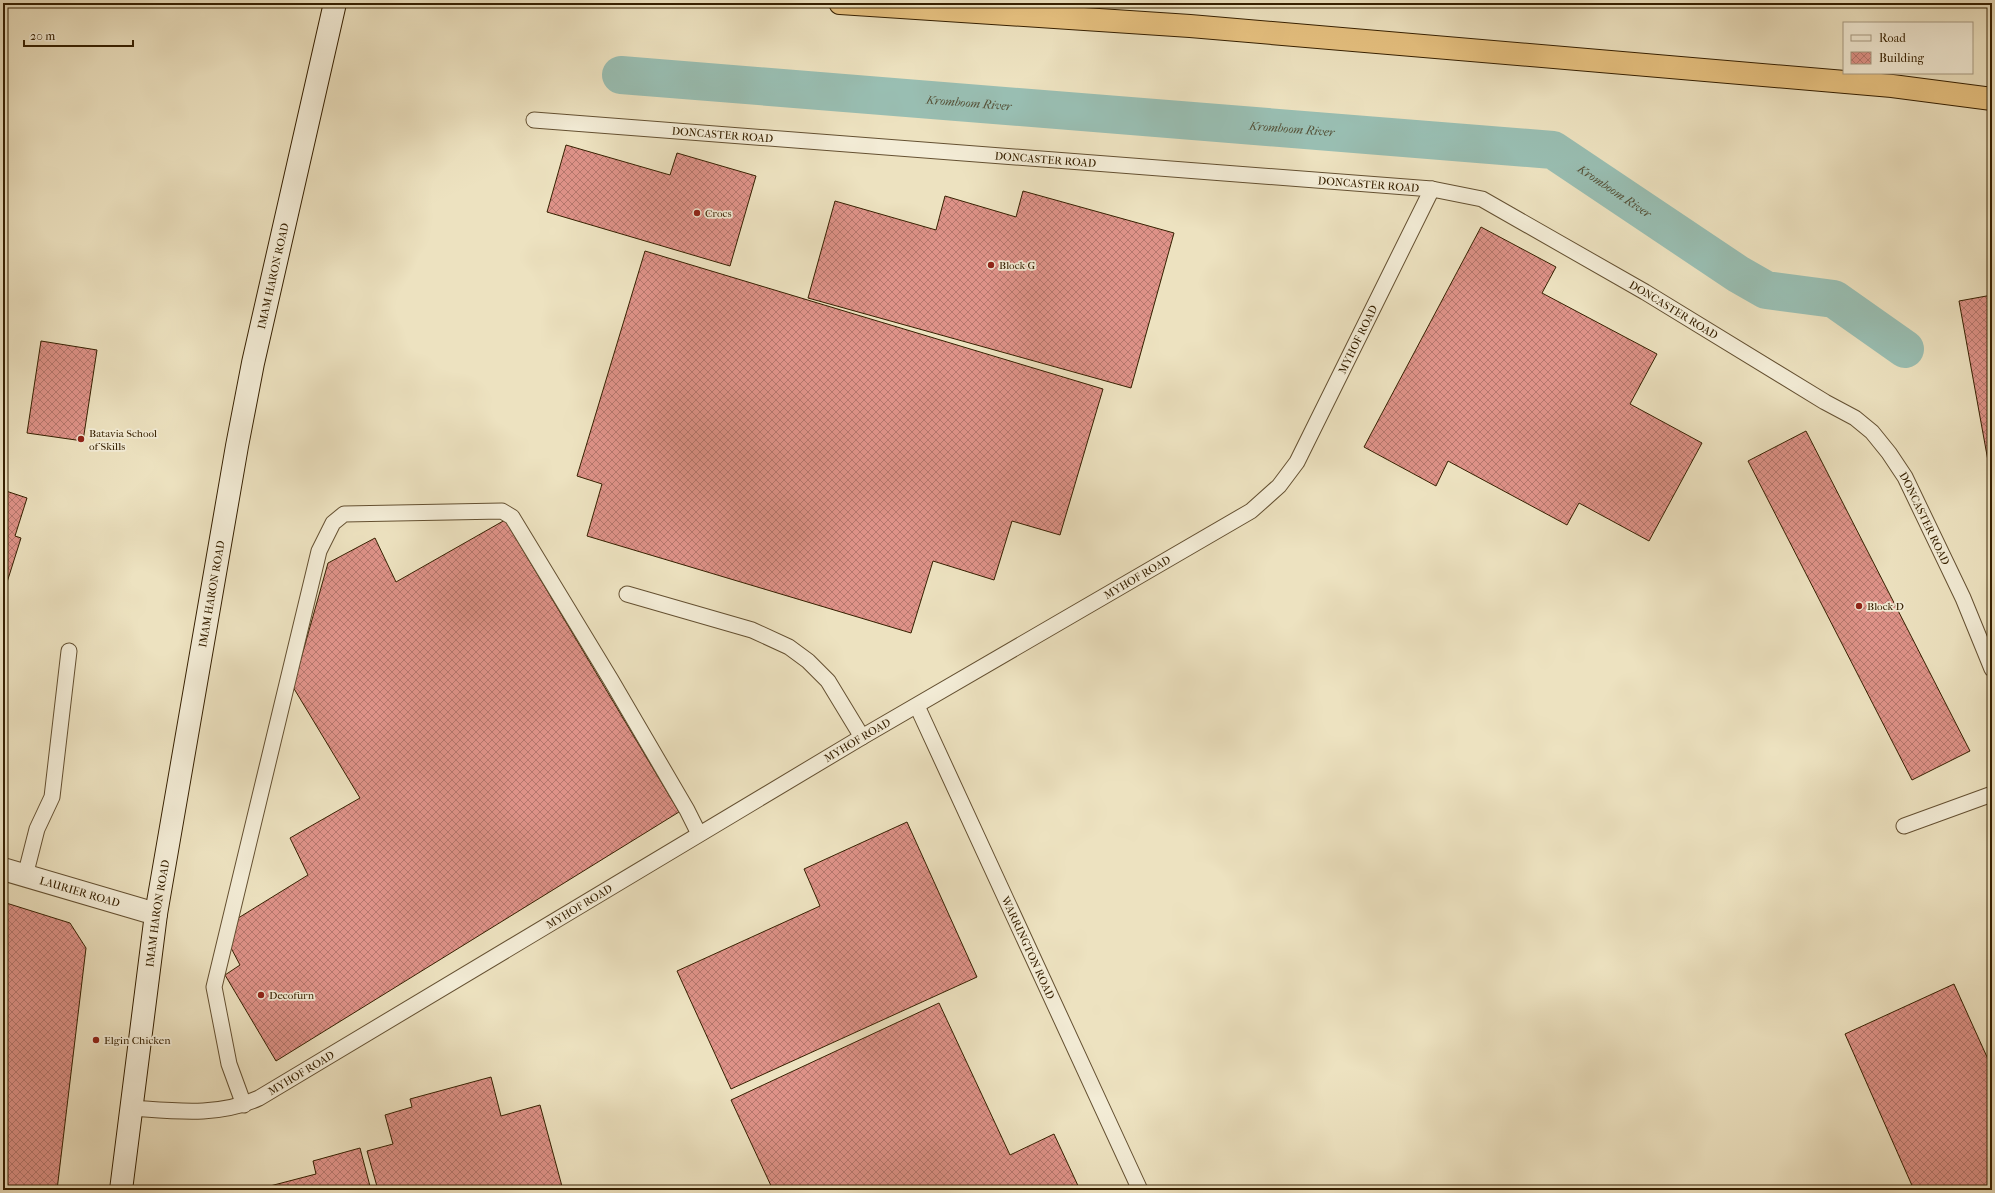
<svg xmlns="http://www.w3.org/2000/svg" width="1995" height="1193" viewBox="0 0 1995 1193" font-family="'IM FELL French Canon',serif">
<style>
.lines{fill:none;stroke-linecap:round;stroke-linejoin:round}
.canal{stroke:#99beb2;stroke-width:38}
.building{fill:url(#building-cross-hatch);stroke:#362001}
.lane-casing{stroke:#645031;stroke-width:17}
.street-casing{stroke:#645031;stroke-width:24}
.secondary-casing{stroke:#362001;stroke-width:24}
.highway-casing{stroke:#362001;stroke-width:24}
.lane{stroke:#f3ecd6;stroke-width:15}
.street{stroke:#f3ecd6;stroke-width:22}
.secondary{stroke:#f3ecd6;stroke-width:22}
.highway{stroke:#e6c180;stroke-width:22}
.poi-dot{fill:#8f2418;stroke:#f3ecd6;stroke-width:1.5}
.labels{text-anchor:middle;stroke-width:3.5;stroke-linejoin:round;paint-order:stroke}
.street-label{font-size:11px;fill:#362001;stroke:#f3ecd6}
.poi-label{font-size:11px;fill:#362001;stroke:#f3ecd6;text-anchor:start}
.water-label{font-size:12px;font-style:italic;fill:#544f36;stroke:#f3ecd6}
</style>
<defs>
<pattern id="building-cross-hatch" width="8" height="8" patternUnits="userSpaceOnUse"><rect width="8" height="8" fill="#de9288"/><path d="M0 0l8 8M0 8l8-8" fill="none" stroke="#b5776d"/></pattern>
</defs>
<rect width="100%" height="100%" fill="#ede2c0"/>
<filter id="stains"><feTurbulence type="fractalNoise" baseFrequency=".005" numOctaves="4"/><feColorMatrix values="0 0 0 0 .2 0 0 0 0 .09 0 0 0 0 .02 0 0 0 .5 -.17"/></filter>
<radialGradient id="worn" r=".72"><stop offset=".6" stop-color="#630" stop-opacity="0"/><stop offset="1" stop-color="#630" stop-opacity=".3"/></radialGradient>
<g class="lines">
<path class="canal" id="s1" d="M621 75 1553 150 1738 274 1766 290 1834 299 1905 349"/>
</g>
<path class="building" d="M566 145 670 175 677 153 756 176 730 266 547 212Z
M1023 191 1174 233 1131 388 808 298 835 201 936 230 945 196 1016 217Z
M1481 227 1556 267 1542 293 1657 354 1630 404 1702 443 1649 541 1579 503 1567 525 1448 461 1436 486 1364 447Z
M645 251 1103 389 1060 535 1012 521 994 580 933 561 911 633 587 536 602 484 577 476Z
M1992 295V483L1959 301Z
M41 341 97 350 83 441 27 433Z
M1806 431 1970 751 1912 780 1748 461Z
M3 490 27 498 15 536 21 538 3 595Z
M505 520 679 812 276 1061 225 975 240 965 230 946 235 920 308 875 290 838 360 798 293 687 328 563 375 538 396 582Z
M907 822 977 977 731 1089 677 971 820 906 804 869Z
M3 902 70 923 86 948 57 1190H3Z
M1954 984 1992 1068V1190H1914L1845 1034Z
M939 1003 1010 1155 1054 1134 1080 1190H773L731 1100Z
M491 1077 501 1116 540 1105 563 1190H378L367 1151 393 1144 385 1115 412 1107 410 1099Z
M360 1148 371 1190H271L270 1186 316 1174 313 1161Z"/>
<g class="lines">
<g class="lane-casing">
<g id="lane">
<path id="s2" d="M534 120 1432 189 1482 199 1645 292 1825 402 1855 418 1872 432 1889 453 1905 477 1963 598 1992 669"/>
<path d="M627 594 752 630 789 647 808 661 828 681 862 737"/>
<path id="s3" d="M917 706 1140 1190"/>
<path d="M1904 826 1992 794"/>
<path d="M25 876 37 829 52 797 69 651"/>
<path d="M244 1105 229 1064 214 987 319 551 333 523 344 514 502 511 512 517 611 680 687 810 699 834"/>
<path id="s4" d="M131 1108C175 1111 218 1117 259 1098L862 737 1251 511 1279 486 1297 462 1432 189"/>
</g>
</g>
<g class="street-casing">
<g id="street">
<path id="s5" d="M3 869 156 914"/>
</g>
</g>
<g class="secondary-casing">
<g id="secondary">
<path id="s6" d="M121 1190 156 914 237 446 253 363 335 3"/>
</g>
</g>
<g class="highway-casing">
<path id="highway" d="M840 3 1190 26 1892 86 1992 99"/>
</g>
<use href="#lane" class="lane"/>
<use href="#street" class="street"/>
<use href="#secondary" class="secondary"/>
<use href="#highway" class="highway"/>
</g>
<g class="poi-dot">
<circle cx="697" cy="213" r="4"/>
<circle cx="991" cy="265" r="4"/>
<circle cx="81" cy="439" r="4"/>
<circle cx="1859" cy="606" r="4"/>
<circle cx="261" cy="995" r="4"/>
<circle cx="96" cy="1040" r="4"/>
</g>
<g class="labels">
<g class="street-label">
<text dy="4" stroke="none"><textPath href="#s2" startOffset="189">DONCASTER ROAD</textPath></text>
<text dy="4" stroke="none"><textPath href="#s2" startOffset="513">DONCASTER ROAD</textPath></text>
<text dy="4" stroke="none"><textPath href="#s2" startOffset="837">DONCASTER ROAD</textPath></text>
<text dy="4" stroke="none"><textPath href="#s6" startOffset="927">IMAM HARON ROAD</textPath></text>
<text dy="4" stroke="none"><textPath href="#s2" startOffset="1173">DONCASTER ROAD</textPath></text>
<text dy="4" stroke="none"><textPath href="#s4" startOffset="1487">MYHOF ROAD</textPath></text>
<text dy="4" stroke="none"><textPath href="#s2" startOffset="1508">DONCASTER ROAD</textPath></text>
<text dy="4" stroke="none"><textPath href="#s4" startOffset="1151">MYHOF ROAD</textPath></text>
<text dy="4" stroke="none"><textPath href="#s6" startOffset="603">IMAM HARON ROAD</textPath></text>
<text dy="4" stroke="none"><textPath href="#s4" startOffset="827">MYHOF ROAD</textPath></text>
<text dy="4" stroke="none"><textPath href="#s5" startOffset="80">LAURIER ROAD</textPath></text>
<text dy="4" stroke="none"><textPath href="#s4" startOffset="503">MYHOF ROAD</textPath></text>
<text dy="4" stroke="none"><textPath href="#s6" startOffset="279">IMAM HARON ROAD</textPath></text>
<text dy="4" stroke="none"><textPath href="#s3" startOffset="266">WARRINGTON ROAD</textPath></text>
<text dy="4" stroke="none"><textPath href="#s4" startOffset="179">MYHOF ROAD</textPath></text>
</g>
<g class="poi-label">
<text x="705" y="217">Crocs</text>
<text x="999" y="269">Block G</text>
<text x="89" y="437">Batavia School<tspan x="89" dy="13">of Skills</tspan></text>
<text x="1867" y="610">Block D</text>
<text x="269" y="999">Decofurn</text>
<text x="104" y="1044">Elgin Chicken</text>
</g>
<g class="water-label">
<text dy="4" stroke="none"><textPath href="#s1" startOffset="349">Kromboom River</textPath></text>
<text dy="4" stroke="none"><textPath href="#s1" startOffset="673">Kromboom River</textPath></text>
<text dy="4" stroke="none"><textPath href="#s1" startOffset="1009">Kromboom River</textPath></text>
</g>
</g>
<rect width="1995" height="1193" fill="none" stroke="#ede2c0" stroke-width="16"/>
<rect x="4" y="4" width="1987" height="1185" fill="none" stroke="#362001" stroke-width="2"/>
<rect x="8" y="8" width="1979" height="1177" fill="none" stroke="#362001"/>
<rect x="1843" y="22" width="130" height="52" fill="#f3ecd6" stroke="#a79a81"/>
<rect x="1851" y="35" width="20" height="6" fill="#f3ecd6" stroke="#a79a81"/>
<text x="1879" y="42" font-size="12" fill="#362001">Road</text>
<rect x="1851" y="52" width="20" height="12" fill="url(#building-cross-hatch)" stroke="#a79a81"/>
<text x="1879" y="62" font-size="12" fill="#362001">Building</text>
<path d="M24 40v6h109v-6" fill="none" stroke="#362001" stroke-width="2"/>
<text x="30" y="40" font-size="12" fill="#362001" stroke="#f3ecd6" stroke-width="3" paint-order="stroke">20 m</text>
<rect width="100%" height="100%" filter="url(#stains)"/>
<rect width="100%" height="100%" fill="url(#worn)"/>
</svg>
